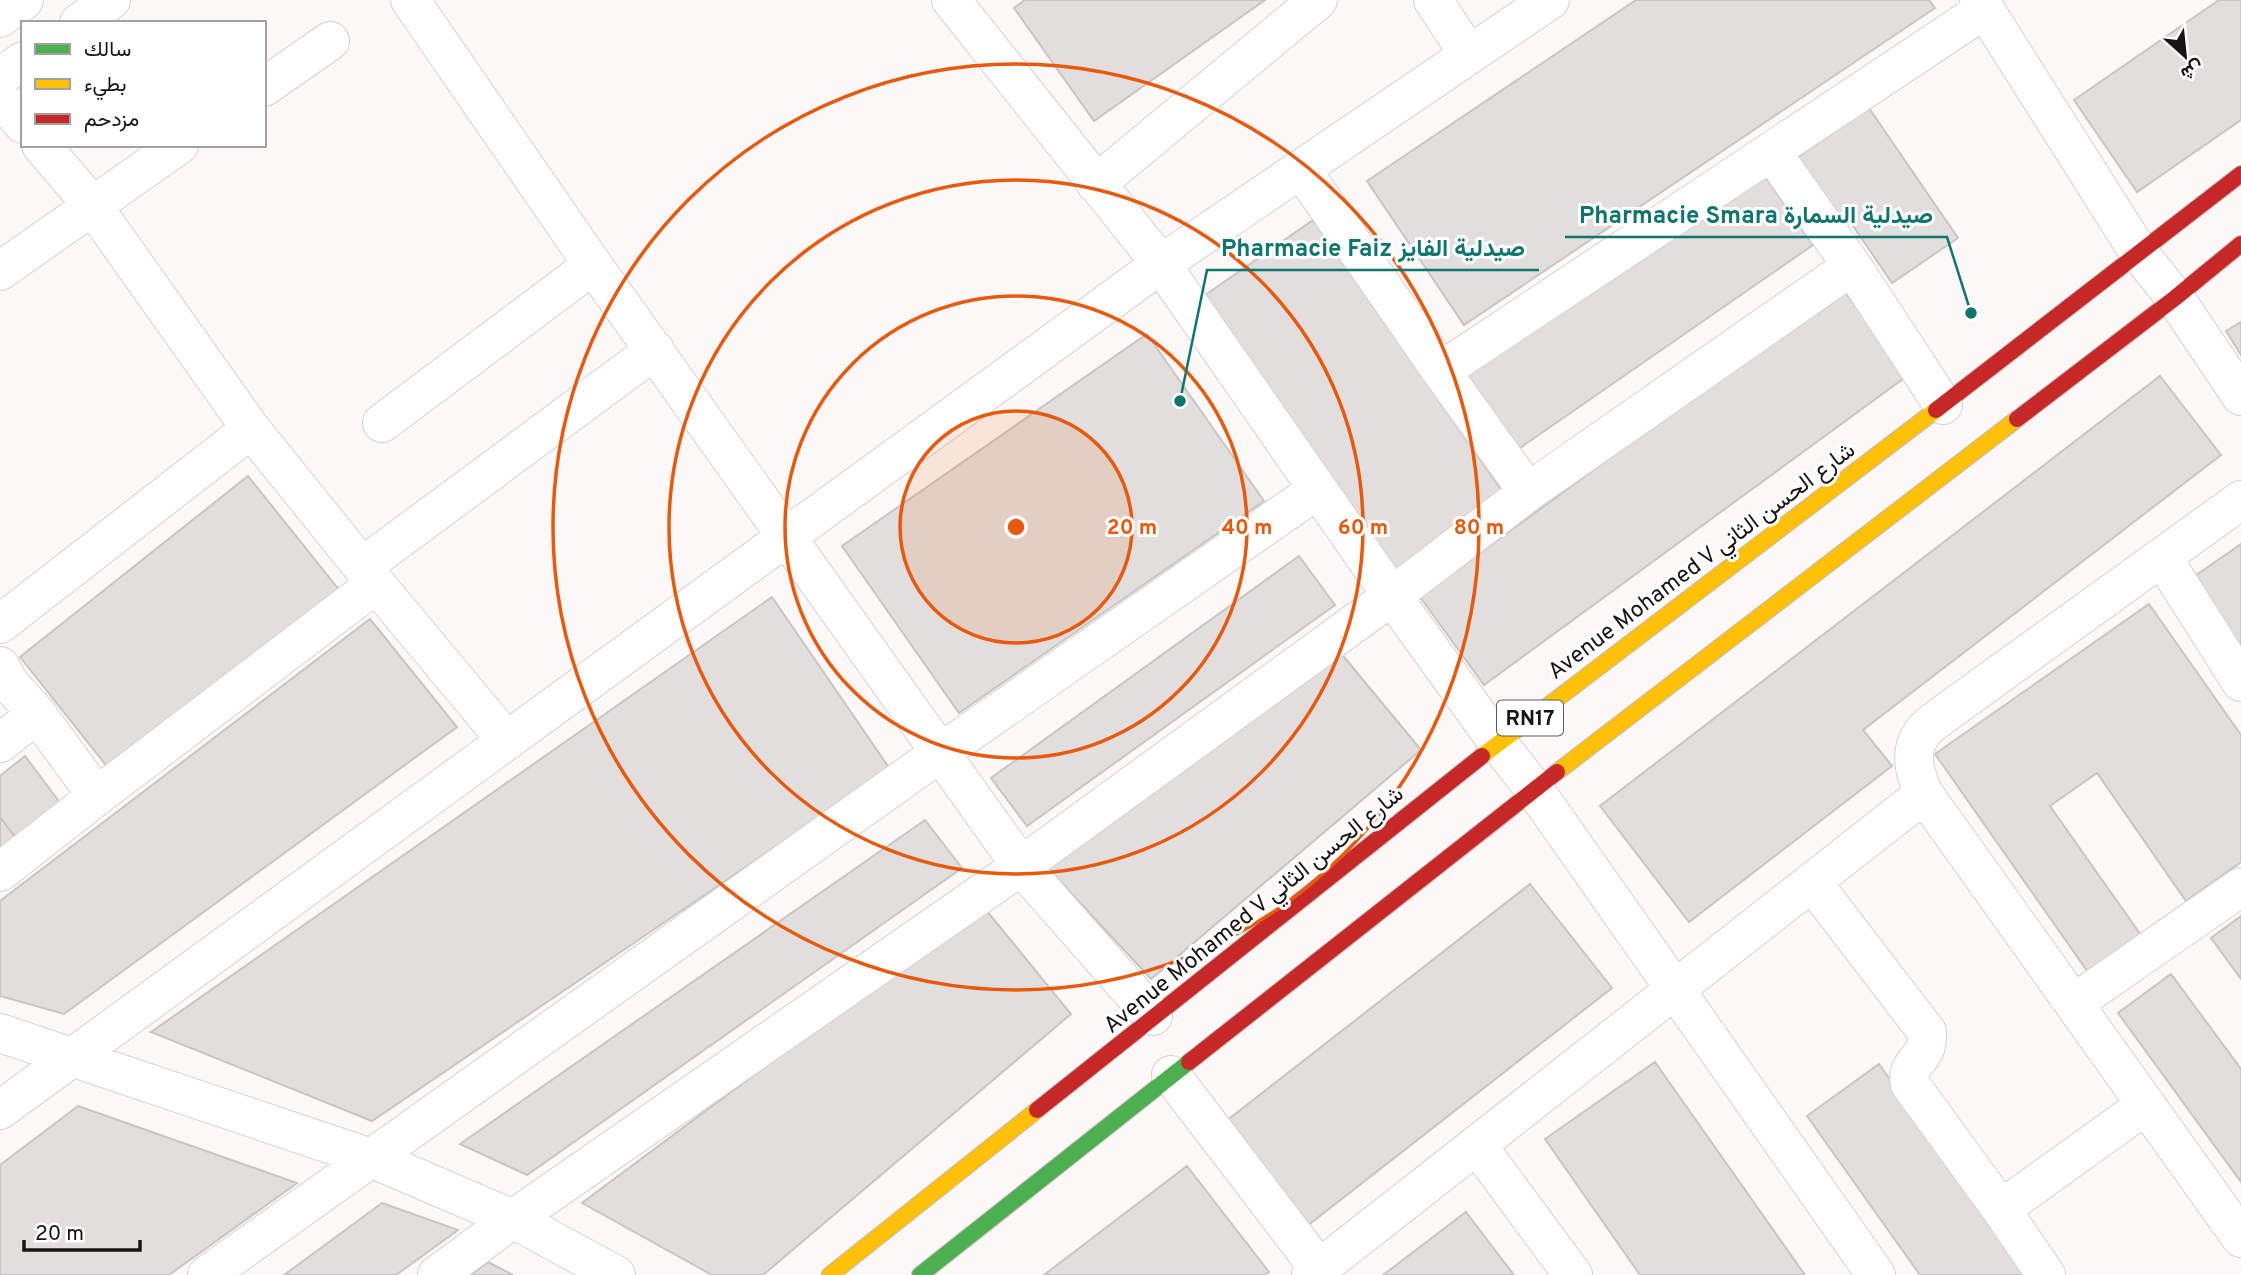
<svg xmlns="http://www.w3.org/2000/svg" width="2241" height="1275" viewBox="0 0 2241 1275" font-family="Overpass,Vazirmatn,sans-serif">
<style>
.building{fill:#e2dedd;stroke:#c8c5c3;stroke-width:2}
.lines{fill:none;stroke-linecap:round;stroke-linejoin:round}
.street-casing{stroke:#d6d3d1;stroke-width:40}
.fast-casing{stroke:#c3b7b2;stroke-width:18}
.slow-casing{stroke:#c3b7b2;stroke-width:18}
.jam-casing{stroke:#c3b7b2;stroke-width:18}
.street{stroke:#fffefe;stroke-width:38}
.fast{stroke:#4caf50;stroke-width:16}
.slow{stroke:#ffc107;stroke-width:16}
.jam{stroke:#c62828;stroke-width:16}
.ring{fill:none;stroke:#e8590c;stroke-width:3.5}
.labels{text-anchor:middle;stroke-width:6;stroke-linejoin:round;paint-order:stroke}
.shield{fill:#fff;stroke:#5d5a5a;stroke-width:2}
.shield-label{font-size:21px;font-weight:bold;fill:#171413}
.street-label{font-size:23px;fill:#171413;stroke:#fff}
.centre{fill:#e8590c;stroke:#fff;stroke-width:3.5}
.ring-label{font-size:21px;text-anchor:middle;font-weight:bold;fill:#e8590c;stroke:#fff;stroke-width:6;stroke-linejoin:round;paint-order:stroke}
.leader{fill:none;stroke:#0f766e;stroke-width:2.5}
.callout-dot{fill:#0f766e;stroke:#fff;stroke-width:2.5}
.callout-label{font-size:24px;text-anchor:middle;font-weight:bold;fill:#0f766e;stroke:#fff;stroke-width:6;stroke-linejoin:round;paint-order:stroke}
</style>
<rect width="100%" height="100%" fill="#fcf8f7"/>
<path class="building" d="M1025 0H1265L1094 121 1014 8Z
M1636 0H1929L1935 8 1464 325 1367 181Z
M2219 0H2241V120L2137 192 2074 100Z
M1869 108 1958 238 1892 283 1851 223 1846 226 1798 157Z
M1762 172 1813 245 1517 450 1466 377Z
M1313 220 1505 495 1392 573 1201 298Z
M1842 288 1907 376 1484 685 1420 597Z
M2241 322V355L2226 331Z
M1147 334 1264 501 959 713 842 546Z
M2160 376 2221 455 1863 730 1892 766 1689 922 1600 806Z
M248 476 344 596 109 769 20 657Z
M2241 544V651L2192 578Z
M1299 556 1335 605 1027 826 991 778Z
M772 597 890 769 372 1121 151 1032Z
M2149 604 2241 735V862L2186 901 2097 773 2050 806 2143 938 2090 975 1935 754Z
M370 619 457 727 64 1014 0 996V901Z
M1335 646 1421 750 1151 979 1045 865Z
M25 756 61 804 16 838 0 817V776Z
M0 817 16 838 0 857Z
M925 820 962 868 527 1175 460 1144Z
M1530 884 1612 988 1307 1226 1225 1122Z
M982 905 1071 1014 763 1275H712L582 1203Z
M2241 916V979L2211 938Z
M2171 974 2241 1069V1182L2118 1013Z
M1655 1062 1805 1275H1640L1545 1139Z
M1879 1064 2028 1275H1920L1807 1116Z
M78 1106 297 1183 169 1275H0V1165Z
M1187 1166 1269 1272 1264 1275H1044Z
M382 1203 458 1230 396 1275H284Z
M1466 1212 1514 1275H1383Z
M488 1262 513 1275H471Z"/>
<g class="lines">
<g class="street-casing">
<path id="street" d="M410 0 593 265 1021 866 1153 1016
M951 0 1161 264 1392 596 1498 743 1534 789 1876 1275
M1433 0 1469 55
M1979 0 2139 253 2175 298 2241 396
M0 18 24 0
M79 23 111 0
M0 77 23 61
M264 87 330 41
M0 97 23 124
M41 145 92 205 251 429 376 584 507 741
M1771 151 1852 266 1943 405
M1301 169 1441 371 1528 492
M1096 184 1318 0
M0 271 179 145
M1441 371 1985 9
M382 423 593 265
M2241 500 1940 717C1934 722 1926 727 1922 733 1908 753 1915 774 1924 794L2241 1238
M2162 557 2241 682
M363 566 655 350
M0 624 251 429
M0 666 10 684 37 714 97 796
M0 743 37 714
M0 872 97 796 376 584
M1812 882 1927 1032C1927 1037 1927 1044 1925 1049 1918 1063 1906 1067 1910 1084L2001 1209 2046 1275
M2074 1003 2241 887
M0 1033 371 1158 513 1219 616 1275
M1171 1075 1324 1275
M0 1110 1161 264 1550 0
M1477 1145 1573 1275
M2001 1209 2146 1105
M207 1275 940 753 1317 490
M437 1275 513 1219 1021 866 1392 596 1528 492 1852 266
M1311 1275 1924 794"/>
</g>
<g class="fast-casing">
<path id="fast" d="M920 1275 1189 1062"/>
</g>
<g class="slow-casing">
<path id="slow" d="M1482 756 1936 410
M1557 772 2017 419
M830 1275 1037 1110"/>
</g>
<g class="jam-casing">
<path id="jam" d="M1936 410 2241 174
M2017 419 2175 298 2241 244
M1189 1062 1557 772
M1037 1110 1482 756"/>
</g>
<use href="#street" class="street"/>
<use href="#fast" class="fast"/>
<use href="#slow" class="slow"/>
<use href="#jam" class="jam"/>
</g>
<circle cx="1016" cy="527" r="116" fill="#e8590c" fill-opacity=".12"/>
<g class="ring">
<circle cx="1016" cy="527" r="116"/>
<circle cx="1016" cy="527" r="231"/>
<circle cx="1016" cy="527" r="347"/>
<circle cx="1016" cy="527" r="463"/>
</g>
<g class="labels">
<rect class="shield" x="1497" y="700.5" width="66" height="35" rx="5"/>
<g class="shield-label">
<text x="1530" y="725">RN17</text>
</g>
<g class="street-label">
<text transform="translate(1701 560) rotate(-37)" y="8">Avenue Mohamed V شارع الحسن الثاني</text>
<text transform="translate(1253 909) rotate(-39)" y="8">Avenue Mohamed V شارع الحسن الثاني</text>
</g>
</g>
<circle cx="1016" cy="527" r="10" class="centre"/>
<g class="ring-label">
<text x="1132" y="534">20 m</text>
<text x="1247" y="534">40 m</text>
<text x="1363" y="534">60 m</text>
<text x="1479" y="534">80 m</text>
</g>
<path class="leader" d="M1971 313L1947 237H1565M1180 401L1207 270H1539"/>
<g class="callout-dot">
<circle cx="1971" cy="313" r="7"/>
<circle cx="1180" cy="401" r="7"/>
</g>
<g class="callout-label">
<text x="1756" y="223">Pharmacie Smara صيدلية السمارة</text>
<text x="1373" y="256">Pharmacie Faiz صيدلية الفايز</text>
</g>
<rect x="21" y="21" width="245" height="126" fill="#ffffff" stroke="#a2a1a1" stroke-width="2"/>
<rect x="35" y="44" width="35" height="10" fill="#4caf50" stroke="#a2a1a1" stroke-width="2"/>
<text x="84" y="56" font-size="21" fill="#171413">سالك</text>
<rect x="35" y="79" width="35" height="10" fill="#ffc107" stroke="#a2a1a1" stroke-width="2"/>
<text x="84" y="91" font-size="21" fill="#171413">بطيء</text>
<rect x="35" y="114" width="35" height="10" fill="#c62828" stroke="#a2a1a1" stroke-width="2"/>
<text x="84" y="126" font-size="21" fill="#171413">مزدحم</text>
<g transform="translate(2185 56) rotate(153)" stroke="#ffffff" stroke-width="5" paint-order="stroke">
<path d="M0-5L12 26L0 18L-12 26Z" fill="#171413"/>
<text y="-10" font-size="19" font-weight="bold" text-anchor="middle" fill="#171413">ش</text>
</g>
<path d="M24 1240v10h116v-10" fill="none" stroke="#171413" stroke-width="3.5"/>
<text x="35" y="1240" font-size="21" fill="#171413" stroke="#ffffff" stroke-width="5" paint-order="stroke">20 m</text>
</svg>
